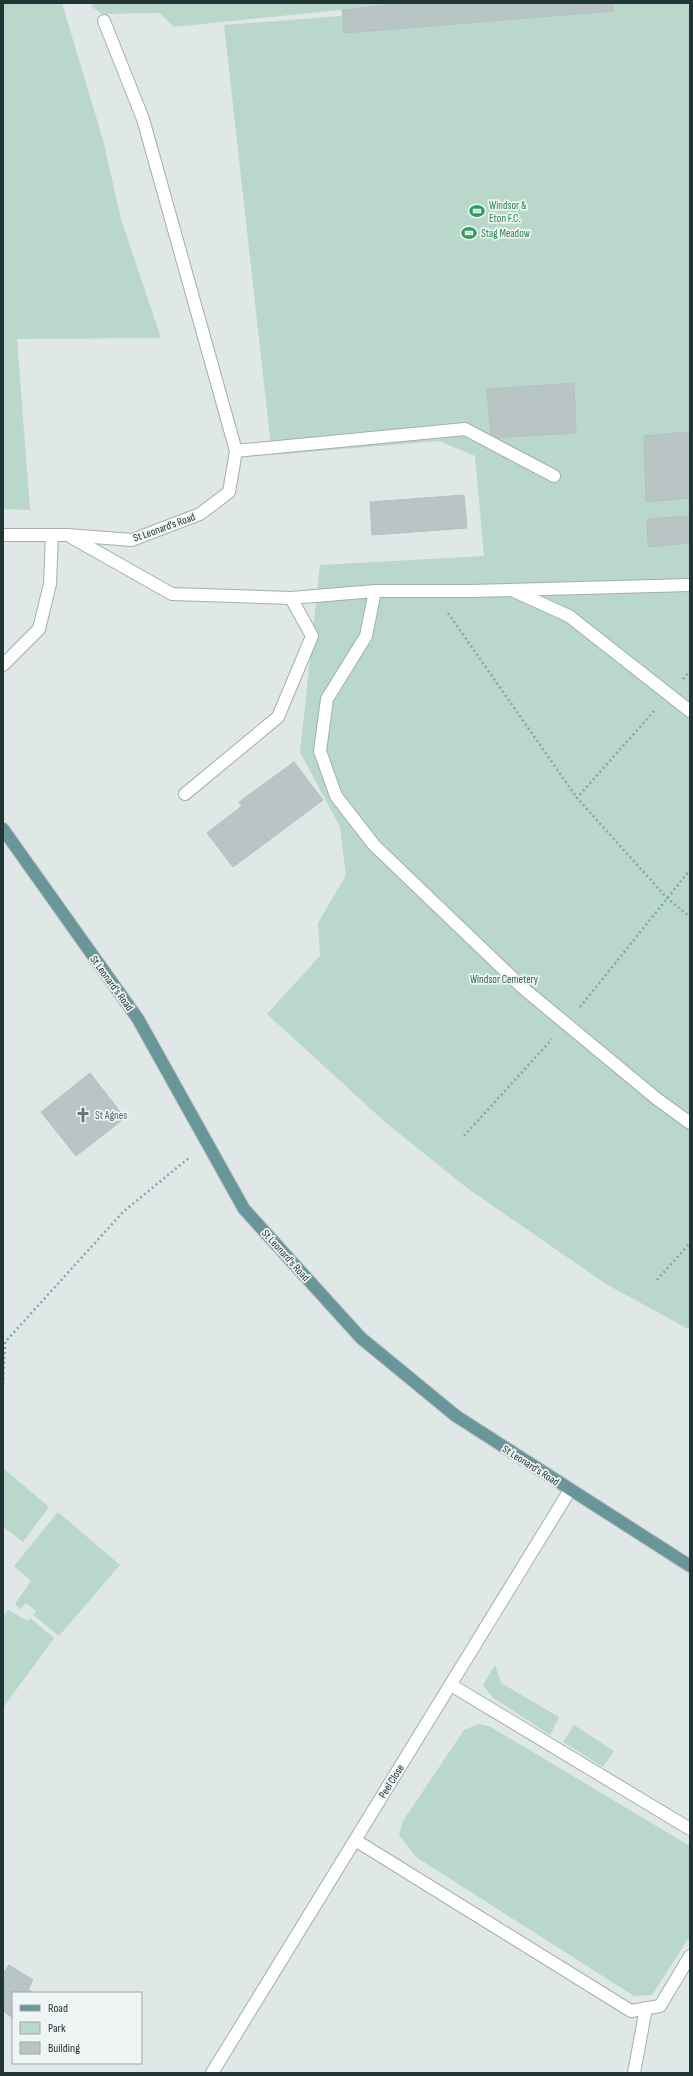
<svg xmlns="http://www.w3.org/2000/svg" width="693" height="2076" viewBox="0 0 693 2076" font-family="'Sofia Sans Condensed',sans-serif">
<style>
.green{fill:#bad7cb}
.building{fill:#b8c5c4;stroke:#b2c1c0}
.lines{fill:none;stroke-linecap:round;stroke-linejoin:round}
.minor-casing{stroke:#a3afae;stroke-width:14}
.major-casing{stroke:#bdc2c3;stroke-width:14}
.path{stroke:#83a8a8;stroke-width:2.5;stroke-dasharray:2 3;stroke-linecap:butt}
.minor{stroke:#fff;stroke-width:12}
.major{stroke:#689699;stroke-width:12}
.labels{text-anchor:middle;stroke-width:3.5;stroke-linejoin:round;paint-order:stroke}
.leisure-label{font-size:11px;fill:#27864d;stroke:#eff5f4;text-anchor:start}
.street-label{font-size:11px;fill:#223536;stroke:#eff5f4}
.park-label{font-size:11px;fill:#316858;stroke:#eff5f4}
.worship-label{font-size:11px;fill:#5b616d;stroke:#eff5f4;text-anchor:start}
</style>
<rect width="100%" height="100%" fill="#dfe8e7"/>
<path class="green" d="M3 3H62L103 140 121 219 161 338 17 339 30 510 3 509Z
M93 3H408L174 27 160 13 102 14 91 6Z
M505 3H690V1330L606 1284 467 1188 385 1122 267 1014 320 956 318 923 346 875 340 827 300 752 320 565 484 556 475 456 439 441 272 455 224 25Z
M3 1468 49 1507 23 1542 3 1527Z
M58 1512 120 1565 59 1636 33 1615 36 1611 26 1603 20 1609 15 1604 31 1581 14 1566Z
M8 1610 28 1621 30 1618 54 1638 3 1708V1616Z
M495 1665 501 1683 559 1717 550 1735 492 1697 483 1685Z
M479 1724 489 1726 690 1846V1936L652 1995 634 1996 416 1857 399 1835 403 1821 464 1730Z
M574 1725 614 1751 603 1767 563 1742Z"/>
<path class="building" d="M408 3H612L613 11 344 33 342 10Z
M574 383 576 433 491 438 487 389Z
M690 432V498L646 502 644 436Z
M464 495 467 528 372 535 370 502Z
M690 516V543L648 547 647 519Z
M294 762 323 800 268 841 239 802Z
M242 806 268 841 233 867 207 833Z
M90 1073 125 1118 76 1156 41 1112Z
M9 1965 33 1980 28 1989 33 1993H13V2018L3 2011V1974Z"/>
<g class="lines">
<g class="minor-casing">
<path id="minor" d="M236 451 465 429 554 476
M3 535H67L132 540 200 514 229 492 236 451 143 119 104 21
M71 537 172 594 291 598 312 636 278 717 185 794
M375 591 366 636 327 699 320 751 336 796 374 845 523 988 657 1099 690 1123
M514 591 569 616 690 711
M291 598 375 591H470L690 585
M3 665 39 629 50 584 52 535
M451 1685 690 1829
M355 1840 631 2011 660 2006 690 1956
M212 2073 570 1490
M634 2073 646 2008"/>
</g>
<g class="major-casing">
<path id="major" d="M3 829 138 1019 244 1209 361 1338 456 1416 690 1566"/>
</g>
<path class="path" d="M448 613 577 798
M683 679 690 671
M654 711 577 798 667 898 690 917
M580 1007 690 870
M464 1136 552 1039
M657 1280 690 1243
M3 1384 5 1342 123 1212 190 1157"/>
<use href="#minor" class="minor"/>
<use href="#major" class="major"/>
</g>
<defs>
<g id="stadium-bare" transform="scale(1.2)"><path d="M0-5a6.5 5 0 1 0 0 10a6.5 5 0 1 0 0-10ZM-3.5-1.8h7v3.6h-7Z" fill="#2e9e5b" stroke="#eff5f4" stroke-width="2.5" paint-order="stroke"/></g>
<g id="church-bare" transform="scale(1.2)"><path d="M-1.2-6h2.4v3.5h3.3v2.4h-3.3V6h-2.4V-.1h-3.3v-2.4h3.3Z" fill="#6b7280" stroke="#eff5f4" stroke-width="2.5" paint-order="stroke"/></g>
</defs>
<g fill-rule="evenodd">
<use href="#stadium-bare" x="477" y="211"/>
<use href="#stadium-bare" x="469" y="233"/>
<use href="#church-bare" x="83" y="1115"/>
</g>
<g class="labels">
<g class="leisure-label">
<text x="489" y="209">Windsor &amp;<tspan x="489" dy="13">Eton F.C.</tspan></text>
<text x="481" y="237">Stag Meadow</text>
</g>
<g class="street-label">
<text transform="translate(164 527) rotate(-20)" y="4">St Leonard's Road</text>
<text transform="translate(112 983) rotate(54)" y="4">St Leonard's Road</text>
<text transform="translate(286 1255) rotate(48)" y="4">St Leonard's Road</text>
<text transform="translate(531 1465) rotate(33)" y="4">St Leonard's Road</text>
<text transform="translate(391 1781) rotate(-58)" y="4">Peel Close</text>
</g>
<g class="park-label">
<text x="504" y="983">Windsor Cemetery</text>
</g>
<g class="worship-label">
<text x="95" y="1119">St Agnes</text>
</g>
</g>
<rect width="693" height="2076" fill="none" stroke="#223536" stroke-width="8"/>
<rect x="12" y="1992" width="130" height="72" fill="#eff5f4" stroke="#9da8a8"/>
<rect x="20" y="2005" width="20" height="6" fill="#689699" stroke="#9da8a8"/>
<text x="48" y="2012" font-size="12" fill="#223536">Road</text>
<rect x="20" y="2022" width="20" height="12" fill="#bad7cb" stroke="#9da8a8"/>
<text x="48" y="2032" font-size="12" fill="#223536">Park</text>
<rect x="20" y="2042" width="20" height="12" fill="#b8c5c4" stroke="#9da8a8"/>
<text x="48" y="2052" font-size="12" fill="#223536">Building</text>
</svg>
